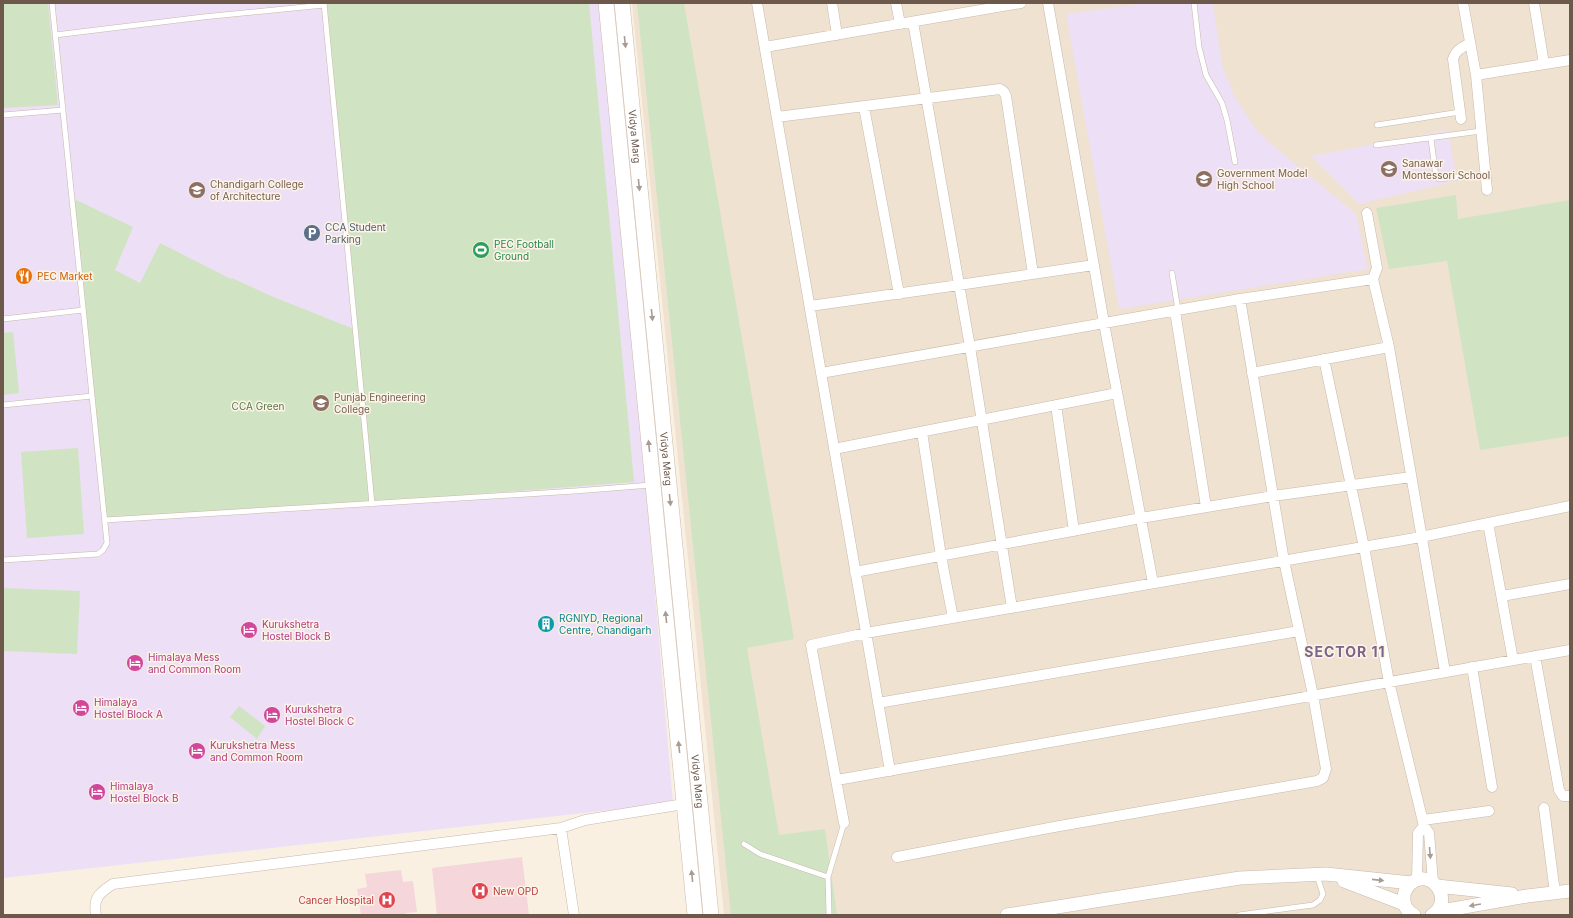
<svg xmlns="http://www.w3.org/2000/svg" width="1573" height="918" viewBox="0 0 1573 918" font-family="Inter,sans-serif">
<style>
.residential{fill:#efe2d1}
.education{fill:#eddff5}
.medical{fill:#f5d6da}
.green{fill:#d0e4c3}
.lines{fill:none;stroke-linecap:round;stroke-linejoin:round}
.service-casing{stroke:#c8b8ab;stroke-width:6}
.minor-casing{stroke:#c8b8ab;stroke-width:11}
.tertiary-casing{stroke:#c8b8ab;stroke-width:14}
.secondary-casing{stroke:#cdbaab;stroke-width:16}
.service{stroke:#fff;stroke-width:5}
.minor{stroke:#fff;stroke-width:10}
.tertiary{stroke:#fff;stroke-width:13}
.secondary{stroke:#fff;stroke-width:15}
.oneway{fill:#a79b94}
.labels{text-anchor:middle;stroke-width:3;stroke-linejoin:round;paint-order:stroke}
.street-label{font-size:10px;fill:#6d584c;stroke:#fcf4e7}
.education-label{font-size:10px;fill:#785e54;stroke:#fcf4e7;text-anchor:start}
.service-label{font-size:10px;fill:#4e5e75;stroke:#fcf4e7;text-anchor:start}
.leisure-label{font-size:10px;fill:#27864d;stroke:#fcf4e7;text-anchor:start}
.food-label{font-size:10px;fill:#c56008;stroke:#fcf4e7;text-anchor:start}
.park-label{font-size:10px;fill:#557748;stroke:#fcf4e7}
.culture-label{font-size:10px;fill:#0d838f;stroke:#fcf4e7;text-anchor:start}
.hotel-label{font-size:10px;fill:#b23c85;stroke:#fcf4e7;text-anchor:start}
.health-label{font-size:10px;fill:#be3a42;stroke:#fcf4e7;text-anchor:start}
.district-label{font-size:14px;font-weight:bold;letter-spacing:1px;fill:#7d648a;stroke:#fcf4e7}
</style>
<rect width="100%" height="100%" fill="#f9f0e2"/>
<path class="residential" d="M632 3H1570V915H724Z"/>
<path class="education" d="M3 3H604L673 803 3 878Z
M1146 3H1213L1222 65 1234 95 1254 127 1270 143 1356 214 1368 269 1119 309 1066 14Z
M1448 130 1457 181 1359 204 1311 156Z"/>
<path class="medical" d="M522 857 529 915H437L432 868Z
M401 870 403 882 413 881 417 912 406 913V915H361L357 889 367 887 365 874Z"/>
<path class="green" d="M3 3H48L58 105 3 108Z
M326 3H589L634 482 373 502Z
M637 3H684L794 639 747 648 779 835 825 829 837 915H731Z
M1456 195 1458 219 1570 200V436L1480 450 1447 261 1389 269 1376 208Z
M74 199 133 227 115 270 140 283 160 243 231 279 232 278 271 296 354 329 371 502 106 520Z
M13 332 19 393 3 395V333Z
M78 448 84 534 27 538 21 452Z
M3 588 80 591 77 654 3 651Z
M239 706 265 726 257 739 230 717Z"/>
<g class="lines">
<g class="service-casing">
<path id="service" d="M324 3 372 504
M1194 3 1199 47 1206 75 1222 103 1227 120 1235 162
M55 35 203 17 324 5
M3 115 63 110
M1377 125 1460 112
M1431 139 1436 177 1439 179 1485 174
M1376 145 1481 131
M1172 273 1178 310
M3 319 83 310
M3 405 92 396
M105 520 575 491 651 485
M3 560 98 554 103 550 107 543 52 3
M744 844 760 854 828 877
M829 915 828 877 844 823
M1239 915 1313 905 1320 900 1323 894 1317 876"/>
</g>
<g class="minor-casing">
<path id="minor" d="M757 3 890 771
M832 3 837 35
M896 3 900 24
M1048 3 1104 323 1153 583
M1463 3 1476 75 1487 190
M1534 3 1544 64
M913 22 970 347 1012 608
M765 47 1021 3
M1476 75 1570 60
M864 107 899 294
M777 117 1000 89 1004 92 1006 96 1033 274
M1461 119 1453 59C1456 50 1461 48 1470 43
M1367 213 1377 268 1373 279 1389 347 1445 672
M810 306 959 285 1094 265
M1175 311 1206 507
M1324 359 1364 547 1389 682 1424 826 1429 833 1433 882
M821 373 1240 299 1373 279
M1252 373 1389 347
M1056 405 1074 531
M922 432 941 556 953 618
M834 449 1117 393
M1488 523 1513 660
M855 572 1141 518 1273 496 1411 477
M1502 596 1570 584
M1535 656 1559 790 1563 796H1570
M1472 667 1492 787
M878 703 1299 631
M837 780 1570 650
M1544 808 1555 893
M1423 820 1489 811
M844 823 811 645 866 633 1421 537 1570 506
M897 857 1054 827 1317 781 1323 778 1326 769 1313 695 1284 561 1240 299
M1417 880 1418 833 1424 826
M96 915C93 898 99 893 113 884L561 828
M574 915 561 828 585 820 684 804"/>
</g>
<g class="tertiary-casing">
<path id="tertiary" d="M1344 881 1404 904
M1437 886 1512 894
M1436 912 1527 896 1570 891
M1007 915 1240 878 1326 874 1411 883
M1414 915C1407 911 1403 905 1404 897 1404 892 1407 887 1411 883 1432 867 1455 901 1432 915"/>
</g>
<g class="secondary-casing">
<g id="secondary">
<path d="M606 3 695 915"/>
<path id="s1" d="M622 3 711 915"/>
</g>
</g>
<use href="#service" class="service"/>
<use href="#minor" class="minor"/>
<use href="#tertiary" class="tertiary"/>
<use href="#secondary" class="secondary"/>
</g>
<defs><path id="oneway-solid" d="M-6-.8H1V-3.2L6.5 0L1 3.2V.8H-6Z"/></defs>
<g class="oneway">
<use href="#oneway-solid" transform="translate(625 42) rotate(84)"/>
<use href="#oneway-solid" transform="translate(639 185) rotate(84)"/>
<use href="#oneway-solid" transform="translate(652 315) rotate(84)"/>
<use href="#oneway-solid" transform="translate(649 446) rotate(-96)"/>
<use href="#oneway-solid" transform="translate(670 500) rotate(84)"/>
<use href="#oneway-solid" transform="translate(666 617) rotate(-96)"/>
<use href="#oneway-solid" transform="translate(679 747) rotate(-96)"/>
<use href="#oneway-solid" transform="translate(1430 853) rotate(85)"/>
<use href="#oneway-solid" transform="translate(692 876) rotate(-96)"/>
<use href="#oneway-solid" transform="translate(1378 880) rotate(6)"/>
<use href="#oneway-solid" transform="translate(1475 905) rotate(170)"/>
</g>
<defs>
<g id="school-disc" transform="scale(0.9)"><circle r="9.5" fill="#8d6e63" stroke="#fcf4e7"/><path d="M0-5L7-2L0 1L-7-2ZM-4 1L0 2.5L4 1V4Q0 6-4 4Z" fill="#fff"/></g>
<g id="university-disc" transform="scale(0.9)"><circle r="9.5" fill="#8d6e63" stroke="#fcf4e7"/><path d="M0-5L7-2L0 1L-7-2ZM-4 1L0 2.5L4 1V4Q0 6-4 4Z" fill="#fff"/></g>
<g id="parking-disc" transform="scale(0.9)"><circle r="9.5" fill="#5c6f8a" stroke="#fcf4e7"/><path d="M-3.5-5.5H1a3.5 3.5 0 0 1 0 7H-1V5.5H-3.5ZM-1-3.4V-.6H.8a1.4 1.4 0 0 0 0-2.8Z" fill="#fff"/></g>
<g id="stadium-disc" transform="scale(0.9)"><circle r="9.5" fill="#2e9e5b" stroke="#fcf4e7"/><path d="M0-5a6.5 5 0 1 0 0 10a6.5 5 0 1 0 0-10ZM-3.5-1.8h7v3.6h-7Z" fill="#fff"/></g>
<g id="restaurant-disc" transform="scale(0.9)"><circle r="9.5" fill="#e8710a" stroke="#fcf4e7"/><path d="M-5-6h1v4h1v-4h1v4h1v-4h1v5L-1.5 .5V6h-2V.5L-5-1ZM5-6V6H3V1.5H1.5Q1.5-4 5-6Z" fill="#fff"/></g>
<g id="building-disc" transform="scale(0.9)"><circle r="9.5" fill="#0f9aa8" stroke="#fcf4e7"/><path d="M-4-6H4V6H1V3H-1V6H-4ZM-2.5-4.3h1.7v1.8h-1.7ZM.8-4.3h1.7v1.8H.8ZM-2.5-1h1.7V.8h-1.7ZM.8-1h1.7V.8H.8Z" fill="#fff"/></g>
<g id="hotel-disc" transform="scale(0.9)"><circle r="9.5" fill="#d1479c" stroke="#fcf4e7"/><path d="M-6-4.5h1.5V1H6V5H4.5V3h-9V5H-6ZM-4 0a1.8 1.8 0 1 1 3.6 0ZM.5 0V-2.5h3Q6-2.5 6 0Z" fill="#fff"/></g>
<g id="hospital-disc" transform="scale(0.9)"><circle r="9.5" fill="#e0444e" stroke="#fcf4e7"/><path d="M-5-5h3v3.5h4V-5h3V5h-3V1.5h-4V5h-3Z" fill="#fff"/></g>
</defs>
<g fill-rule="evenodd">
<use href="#school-disc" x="1389" y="169"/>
<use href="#school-disc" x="1204" y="179"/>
<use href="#university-disc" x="197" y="190"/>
<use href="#parking-disc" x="312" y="233"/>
<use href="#stadium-disc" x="481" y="250"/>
<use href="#restaurant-disc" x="24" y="276"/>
<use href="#university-disc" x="321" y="403"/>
<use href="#building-disc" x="546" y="624"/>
<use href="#hotel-disc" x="249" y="630"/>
<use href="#hotel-disc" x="135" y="663"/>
<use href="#hotel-disc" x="81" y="708"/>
<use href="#hotel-disc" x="272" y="715"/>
<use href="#hotel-disc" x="197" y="751"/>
<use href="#hotel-disc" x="97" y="792"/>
<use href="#hospital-disc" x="480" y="891"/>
<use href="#hospital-disc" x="387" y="900"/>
</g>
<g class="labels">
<g class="street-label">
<text dy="4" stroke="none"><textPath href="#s1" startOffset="134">Vidya Marg</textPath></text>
<text dy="4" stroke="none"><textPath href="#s1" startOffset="458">Vidya Marg</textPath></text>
<text dy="4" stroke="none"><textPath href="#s1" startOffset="782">Vidya Marg</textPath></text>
</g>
<g class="education-label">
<text x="1402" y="167">Sanawar<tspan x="1402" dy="12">Montessori School</tspan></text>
<text x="1217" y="177">Government Model<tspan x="1217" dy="12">High School</tspan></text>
<text x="210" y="188">Chandigarh College<tspan x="210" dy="12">of Architecture</tspan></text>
<text x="334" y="401">Punjab Engineering<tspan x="334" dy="12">College</tspan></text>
</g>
<g class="service-label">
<text x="325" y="231">CCA Student<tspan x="325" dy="12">Parking</tspan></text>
</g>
<g class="leisure-label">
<text x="494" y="248">PEC Football<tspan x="494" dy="12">Ground</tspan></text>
</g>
<g class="food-label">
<text x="37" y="280">PEC Market</text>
</g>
<g class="park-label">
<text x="258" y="410">CCA Green</text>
</g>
<g class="culture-label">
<text x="559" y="622">RGNIYD, Regional<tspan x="559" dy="12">Centre, Chandigarh</tspan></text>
</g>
<g class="hotel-label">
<text x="262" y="628">Kurukshetra<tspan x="262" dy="12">Hostel Block B</tspan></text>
<text x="148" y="661">Himalaya Mess<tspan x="148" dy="12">and Common Room</tspan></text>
<text x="94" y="706">Himalaya<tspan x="94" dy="12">Hostel Block A</tspan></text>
<text x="285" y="713">Kurukshetra<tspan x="285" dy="12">Hostel Block C</tspan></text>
<text x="210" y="749">Kurukshetra Mess<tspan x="210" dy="12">and Common Room</tspan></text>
<text x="110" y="790">Himalaya<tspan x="110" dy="12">Hostel Block B</tspan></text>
</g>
<g class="health-label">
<text x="493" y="895">New OPD</text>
<text x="374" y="904" text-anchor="end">Cancer Hospital</text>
</g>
<g class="district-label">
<text x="1345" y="657">SECTOR 11</text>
</g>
</g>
<rect width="1573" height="918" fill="none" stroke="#6d584c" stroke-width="8"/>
</svg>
